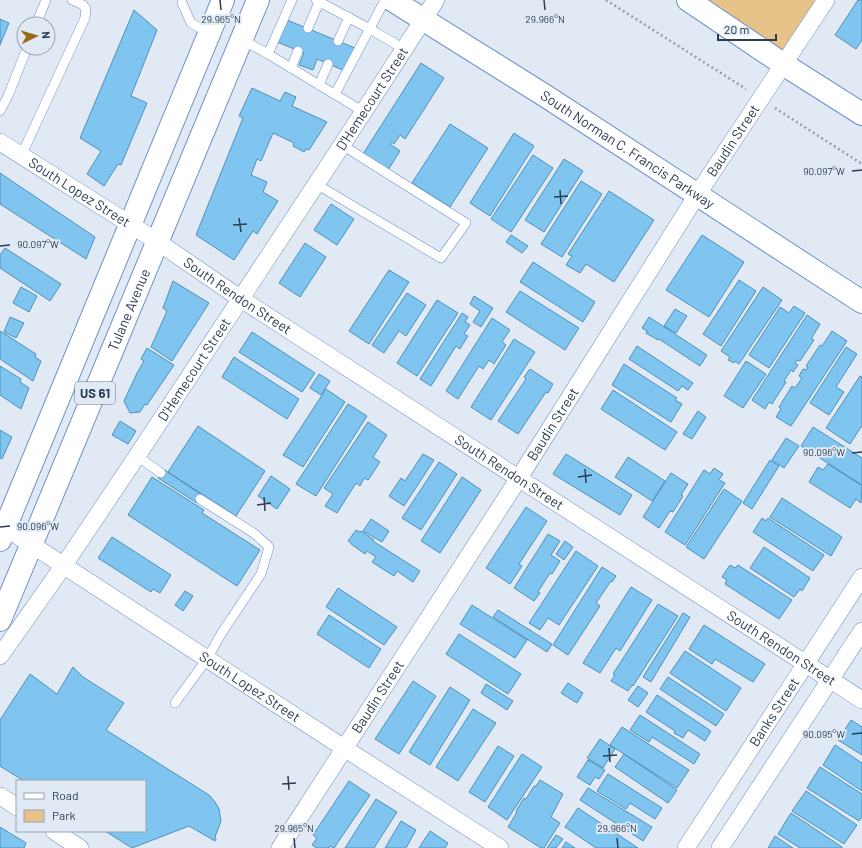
<svg xmlns="http://www.w3.org/2000/svg" width="862" height="848" viewBox="0 0 862 848" font-family="Barlow,sans-serif">
<style>
.green{fill:#e7c289}
.building{fill:#80c4f0;stroke:#4d91ba}
.lines{fill:none;stroke-linecap:round;stroke-linejoin:round}
.lane-casing{stroke:#6c92c9;stroke-width:10}
.street-casing{stroke:#6c92c9;stroke-width:18}
.secondary-casing{stroke:#6c92c9;stroke-width:24}
.primary-casing{stroke:#6c92c9;stroke-width:24}
.path{stroke:#929dae;stroke-width:2.5;stroke-dasharray:2 3;stroke-linecap:butt}
.lane{stroke:#fff;stroke-width:9}
.street{stroke:#fff;stroke-width:17}
.secondary{stroke:#fff;stroke-width:22}
.primary{stroke:#fff;stroke-width:22}
.ticks{fill:none;stroke:#2c3c53;stroke-width:1.5}
.labels{text-anchor:middle;stroke-width:4;stroke-linejoin:round;paint-order:stroke}
.shield{fill:#e1e9f5;stroke:#627084;stroke-width:1}
.shield-label{font-size:13px;font-weight:bold;fill:#2c3c53}
.street-label{font-size:14px;fill:#2c3c53;stroke:#e1e9f5}
.ticks-label{font-size:10px;text-anchor:middle;fill:#2c3c53;stroke:#e1e9f5;stroke-width:4;stroke-linejoin:round;paint-order:stroke}
</style>
<rect width="100%" height="100%" fill="#e1e9f5"/>
<path class="green" d="M688 0H826L783 64Z"/>
<path class="building" d="M858 0H862V40L856 49 835 35Z
M134 10 157 30 131 96 147 103 121 165 118 164 104 186 87 174 101 151 80 138Z
M0 19 9 23 0 45Z
M287 20 355 48 345 71 317 59 313 70 299 65 304 53 277 42Z
M421 63 444 78 405 139 400 135 394 144 392 142 390 144 400 151 388 170 363 154Z
M252 88 280 101 285 92 296 97 292 106 327 122 309 150 306 149 304 152 293 146 294 143 273 133 261 161 257 159 251 175 267 182 263 192 278 201 257 234 253 231 234 260 196 235 243 118 239 116Z
M450 124 488 148 450 207 412 183Z
M514 133 534 146 490 216 470 203Z
M533 155 553 168 511 232 491 219Z
M564 159 583 171 544 232 525 220Z
M0 173 95 237 86 259 0 204Z
M581 181 602 194 562 257 541 244Z
M609 191 654 220 614 282 586 264 580 273 566 265 572 256 568 254Z
M331 204 354 219 337 245 314 230Z
M511 235 528 246 522 253 506 242Z
M702 235 744 262 709 317 666 290Z
M305 243 326 257 300 297 279 283Z
M5 248 61 284 50 301 0 268V255Z
M533 262 595 302 583 322 520 282Z
M389 270 409 282 369 344 349 331Z
M739 280 756 291 721 346 703 334Z
M173 281 209 303 172 361 151 347 167 311 163 308Z
M21 287 37 296 29 312 13 303Z
M763 287 782 300 739 364 735 361 734 363 728 360 730 357 721 351Z
M520 291 579 328 565 350 506 312Z
M407 293 426 305 406 336 399 331 384 353 372 345Z
M474 296 493 308 481 327 473 322 480 311 470 304Z
M437 300 458 313 417 376 397 363Z
M794 306 805 313 769 368 749 355 780 307 789 313Z
M675 309 687 316 676 333 664 326Z
M462 313 468 317 465 322 470 325 464 334 468 336 460 349 456 346 431 386 420 379Z
M807 315 820 324 811 339 814 340 800 361 797 360 795 363 798 365 793 372 791 370 784 381 786 382 772 404 769 402 765 409 752 400Z
M10 317 24 323 16 338 4 332Z
M649 317 707 355 700 366 659 339 658 340 646 333 647 331 642 328Z
M492 318 510 330 502 342 506 345 494 364 489 360 483 369 479 366 458 399 446 391Z
M0 331 36 354 35 357 41 361 33 381 0 359Z
M832 331 847 341 791 426 776 417 781 409 779 407 792 386 795 388 802 378 799 376 803 369 806 370 808 367 806 366 820 345 822 346Z
M252 332 315 373 302 392 239 352Z
M514 339 535 352 491 420 471 407Z
M637 346 693 383 688 390 682 386 678 391 629 359Z
M846 347 857 354 836 387 844 392 829 415 810 403Z
M147 348 174 365 147 405 145 404 140 412 130 413 124 401 137 373 144 361 141 359Z
M234 357 299 399 287 419 222 377Z
M746 361 766 374 743 408 724 396Z
M624 364 677 398 675 400 682 404 671 422 612 385Z
M0 366 21 379 20 382 29 388 21 409 0 395Z
M530 369 553 384 548 393 546 392 518 434 498 421 526 379 524 377Z
M319 374 330 381 321 395 310 388Z
M860 376 862 377V427H861L850 444 826 428Z
M326 389 345 402 303 467 283 455Z
M613 390 677 432 665 450 601 409Z
M348 404 367 416 316 496 296 484Z
M698 411 706 417 692 439 683 434Z
M120 421 136 431 128 444 112 435Z
M368 422 387 435 373 457 380 462 368 480 364 478 360 486 356 483 337 513 325 506 333 494 324 488Z
M198 426 265 471 236 516 168 472Z
M813 427 862 458V485L801 446Z
M0 430 12 437 2 459 0 458Z
M786 438 799 446 784 468 772 460Z
M423 454 434 460 404 506 389 496 401 478 405 481Z
M566 454 632 495 620 515 553 474Z
M628 457 665 481 652 501 615 477Z
M770 460 779 466 752 509 743 503Z
M439 462 457 474 421 530 402 518Z
M828 464 862 486 861 503 856 499 850 508 809 482 818 467 823 470Z
M714 468 723 474 719 480 725 483 685 545 665 532 704 470 710 474Z
M163 469 202 495 197 503 158 478Z
M671 473 688 484 681 495 683 496 673 512 670 511 659 528 643 517Z
M271 476 290 489 277 509 258 496Z
M152 477 204 510 202 513 260 550 237 586 128 515Z
M462 477 481 490 440 553 421 541Z
M724 489 742 501 704 559 686 547Z
M782 498 842 537 831 556 770 517Z
M526 507 547 521 519 564 522 566 510 584 486 568Z
M762 518 766 521 768 518 824 555 813 571 753 532Z
M371 519 389 531 382 542 363 531Z
M356 530 360 532 361 531 374 540 373 541 420 571 413 582 397 571 394 576 372 562 376 557 367 551 365 554 351 544V543L348 541Z
M548 534 560 541 551 555 560 561 552 574 550 573 538 592 540 593 534 601 514 588Z
M112 537 171 575 160 593 153 589 151 592 98 558Z
M565 541 573 547 564 560 556 554Z
M764 547 810 578 802 591 800 589 794 597 750 568Z
M576 551 598 566 559 625 548 618 540 630 529 623Z
M730 565 735 568 738 565 792 600 779 619 725 584 727 580 722 577Z
M602 567 616 576 612 582 611 581 596 603 600 606 568 655 553 645Z
M631 587 652 600 620 651 616 648 600 673 583 663Z
M338 588 397 627 384 645 326 607Z
M185 591 193 596 183 611 175 605Z
M658 604 678 616 633 686 632 685 628 691 611 681 615 675 613 674Z
M472 605 527 640 515 658 460 624Z
M498 610 552 644 547 652 493 617Z
M683 613 690 617 651 682 643 677Z
M329 615 381 649 369 668 317 634Z
M704 625 765 664 753 682 715 659 712 664 689 649Z
M459 634 521 674 508 694 446 654Z
M685 651 741 688 726 711 670 673Z
M73 667 83 677 124 703 106 730 209 795 215 802 219 809 221 821 215 837 216 839 215 841 189 826 132 848 105 831H145V781H24L0 766V720L30 674 57 694Z
M668 677 724 714 716 726 660 689Z
M413 681 436 696 399 754 375 739Z
M568 683 583 693 577 703 561 693Z
M486 684 513 701 507 710 481 693Z
M638 686 648 693 638 707 628 700Z
M450 687 470 700 430 765 409 752Z
M657 695 711 731 705 741 688 730 683 738 674 733 675 731 646 712Z
M473 709 496 723 458 781 436 767Z
M640 715 700 754 694 764 652 737 649 742 630 730Z
M851 720 862 727V755L838 740Z
M622 727 689 770 677 788 610 745Z
M600 739 615 749 603 768 587 758Z
M835 745 862 763V791L823 765Z
M498 746 514 756 485 802 469 792Z
M522 754 542 767 507 820 488 807Z
M624 754 677 790 668 803 615 767Z
M588 760 605 770 599 779 595 777 590 785 577 777Z
M820 767 862 794V817L859 821 807 788Z
M608 774 662 808 655 819 630 803 626 809 597 791Z
M540 780 563 794 551 817 560 823 544 848H541L508 827 517 812 516 811 524 798 526 799 534 786H536Z
M349 781 370 795 334 848 330 846 329 848H317L312 845 317 838 313 835Z
M588 788 652 827 643 841 580 800Z
M806 791 857 825 844 844 792 811Z
M376 799 397 812 374 848H345Z
M578 808 638 848H596L565 827Z
M791 813 842 847V848H800L778 834Z
M401 821 416 830 406 848H385Z
M0 827 26 843 24 848H0Z
M430 831 448 843 445 848H419Z
M556 835 563 839 556 848H547Z
M775 836 793 848H768Z
M566 842 575 848H562Z"/>
<g class="lines">
<g class="lane-casing">
<path id="lane" d="M316 0 370 29 404 49
M182 3 191 23 209 33
M36 24 46 0
M308 28 320 0
M243 40 268 54 292 0
M338 41 349 17
M268 54 364 112
M291 68 298 51
M319 85 328 64
M335 94 385 0
M0 111 8 96 27 48
M21 156 85 18 86 9 83 5 72 0
M316 184 441 258 466 223 342 145
M137 456 161 473
M175 703 207 659 221 634 261 574 269 547 255 534 200 499"/>
</g>
<g class="street-casing">
<g id="street">
<path id="s1" d="M0 142 158 242 241 299 862 700"/>
<path id="s2" d="M0 524 344 748 500 848"/>
<path id="s3" d="M0 656 64 565 137 456 342 145 436 0"/>
<path d="M0 796 17 807"/>
<path d="M54 831 80 848"/>
<path id="s4" d="M280 848 519 478 697 195 826 0"/>
<path id="s5" d="M686 848 862 577"/>
<path d="M720 848 862 631"/>
</g>
</g>
<g class="secondary-casing">
<g id="secondary">
<path id="s6" d="M392 0 544 95 862 302"/>
<path d="M688 0 783 64 862 114"/>
</g>
</g>
<g class="primary-casing">
<g id="primary">
<path d="M0 540 223 0"/>
<path id="s7" d="M0 620 258 0"/>
</g>
</g>
<path class="path" d="M606 0 746 89
M775 108 862 164"/>
<use href="#lane" class="lane"/>
<use href="#street" class="street"/>
<use href="#secondary" class="secondary"/>
<use href="#primary" class="primary"/>
</g>
<path class="ticks" d="M220 0 221 10M544 0 545 10M852 171 862 170M560 190 561 204M554 197 568 196M239 218 241 232M233 225 247 224M0 246 10 245M852 453 862 452M585 469 586 483M578 477 592 475M264 497 265 511M257 505 271 503M0 527 10 526M852 734 862 733M609 748 610 762M603 756 617 755M288 776 289 790M282 784 296 783M294 838 295 848M617 838 618 848"/>
<g class="labels">
<rect class="shield" x="75" y="382" width="40" height="22" rx="3"/>
<g class="shield-label">
<text x="95" y="398">US 61</text>
</g>
<g class="street-label">
<text dy="5" stroke="none"><textPath href="#s3" startOffset="670">D'Hemecourt Street</textPath></text>
<text dy="5" stroke="none"><textPath href="#s4" startOffset="840">Baudin Street</textPath></text>
<text dy="5" stroke="none"><textPath href="#s6" startOffset="279">South Norman C. Francis Parkway</textPath></text>
<text dy="5" stroke="none"><textPath href="#s1" startOffset="94">South Lopez Street</textPath></text>
<text dy="5" stroke="none"><textPath href="#s1" startOffset="283">South Rendon Street</textPath></text>
<text dy="5" stroke="none"><textPath href="#s7" startOffset="336">Tulane Avenue</textPath></text>
<text dy="5" stroke="none"><textPath href="#s3" startOffset="346">D'Hemecourt Street</textPath></text>
<text dy="5" stroke="none"><textPath href="#s4" startOffset="504">Baudin Street</textPath></text>
<text dy="5" stroke="none"><textPath href="#s1" startOffset="607">South Rendon Street</textPath></text>
<text dy="5" stroke="none"><textPath href="#s1" startOffset="931">South Rendon Street</textPath></text>
<text dy="5" stroke="none"><textPath href="#s2" startOffset="298">South Lopez Street</textPath></text>
<text dy="5" stroke="none"><textPath href="#s4" startOffset="180">Baudin Street</textPath></text>
<text dy="5" stroke="none"><textPath href="#s5" startOffset="162">Banks Street</textPath></text>
</g>
</g>
<g class="ticks-label">
<text x="221" y="23">29.965°N</text>
<text x="545" y="23">29.966°N</text>
<text x="824" y="175">90.097°W</text>
<text x="38" y="248">90.097°W</text>
<text x="824" y="456">90.096°W</text>
<text x="38" y="530">90.096°W</text>
<text x="824" y="738">90.095°W</text>
<text x="294" y="832">29.965°N</text>
<text x="617" y="832">29.966°N</text>
</g>
<rect x="16" y="780" width="130" height="52" fill="#e1e9f5" stroke="#99a4b4"/>
<rect x="24" y="793" width="20" height="6" fill="#ffffff" stroke="#99a4b4"/>
<text x="52" y="800" font-size="12" fill="#2c3c53">Road</text>
<rect x="24" y="810" width="20" height="12" fill="#e7c289" stroke="#99a4b4"/>
<text x="52" y="820" font-size="12" fill="#2c3c53">Park</text>
<g transform="translate(36 36) rotate(85)"><circle r="19" fill="#e1e9f5" stroke="#99a4b4"/>
<path d="M0-3L7 15L0 10L-7 15Z" fill="#966a17"/>
<text y="-6" font-size="11" font-weight="bold" text-anchor="middle" fill="#2c3c53">N</text>
</g>
<path d="M718 34v6h58v-6" fill="none" stroke="#2c3c53" stroke-width="2"/>
<text x="724" y="34" font-size="12" fill="#2c3c53" stroke="#e1e9f5" stroke-width="3" paint-order="stroke">20 m</text>
</svg>
